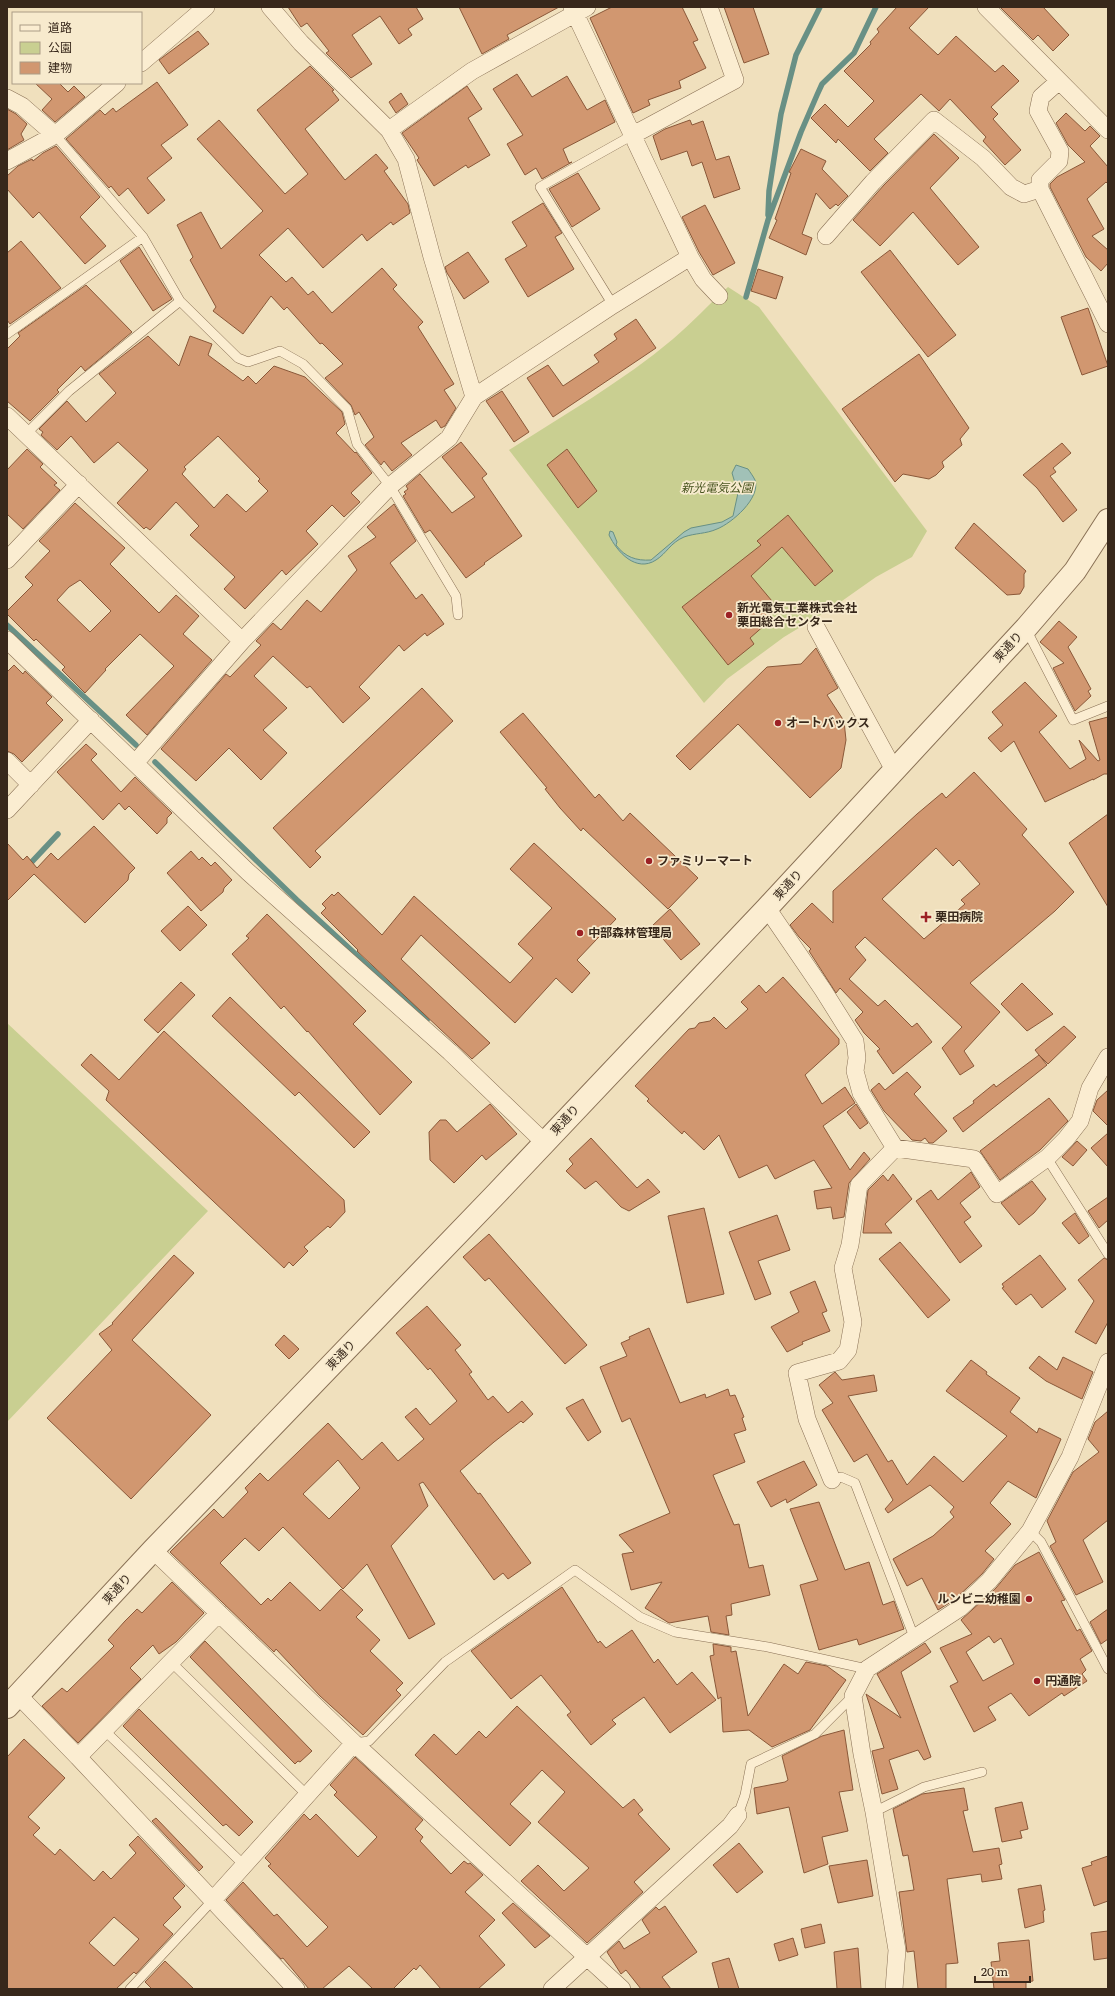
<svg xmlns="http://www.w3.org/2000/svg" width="1115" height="1996" viewBox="0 0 1115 1996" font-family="Literata,'Noto Sans JP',serif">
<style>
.green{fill:#c9cf91}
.water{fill:#a1c1b7;stroke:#689085}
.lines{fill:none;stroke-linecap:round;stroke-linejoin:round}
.stream{stroke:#689085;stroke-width:5.5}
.building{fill:#d19770;stroke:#8a5839;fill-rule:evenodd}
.service-casing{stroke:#897055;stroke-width:10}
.minor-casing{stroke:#897055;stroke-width:18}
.tertiary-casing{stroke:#897055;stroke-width:24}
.service{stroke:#fbedd1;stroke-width:9}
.minor{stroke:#fbedd1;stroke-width:17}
.tertiary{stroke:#fbedd1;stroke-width:22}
.poi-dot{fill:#9c2125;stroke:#f7eacd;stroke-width:1.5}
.labels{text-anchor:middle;stroke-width:3.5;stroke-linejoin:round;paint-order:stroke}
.park-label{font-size:12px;font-style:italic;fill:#495520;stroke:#f7eacd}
.poi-label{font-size:12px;font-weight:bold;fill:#38281b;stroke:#f7eacd;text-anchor:start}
.street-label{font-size:12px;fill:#38281b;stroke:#f7eacd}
</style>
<rect width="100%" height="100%" fill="#f0e0bd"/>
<path class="green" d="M728 287 759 307 927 531 912 557 876 577 832 608 784 637 727 679 704 703 509 450C564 415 623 381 673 339 692 323 709 304 728 287Z
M7 1023 208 1211 7 1422Z"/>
<path class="water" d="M736 465 748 469C750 472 753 476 755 480 761 498 732 523 717 529 706 534 695 533 684 537 670 543 667 553 656 560 636 573 617 552 609 535L610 531 613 532 617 542 616 545C625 557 636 561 651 560L684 532 691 528 722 522 733 516 738 493 732 473Z"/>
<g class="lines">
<path class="stream" d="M768 215 769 191 781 114 796 55 820 7
M746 297 768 220 801 132 817 95 822 84 854 53 876 7
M7 625 136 745
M155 762 297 900 427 1020
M27 867 58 834"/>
</g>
<path class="building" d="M288 7H416L423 19 408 29 412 35 399 44 380 16 352 35 372 64 351 78 326 53 329 51 307 23 301 27Z
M459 7H559L507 35 509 39 482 54Z
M612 7H682L698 40 693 42 706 68 679 81 681 88 648 100 650 105 633 113 590 18Z
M724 7H753L769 54 744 63Z
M897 7H929L909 28 938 55 956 36 995 72 1003 65 1019 81 991 107 998 114 993 119 1021 150 1005 165 983 141 986 137 950 99 939 111 921 94 874 139 888 153 870 171 838 139 836 143 811 118 825 104 848 127 874 101 844 71 871 44 870 42 879 32 877 29Z
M1000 7H1043L1069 35 1053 51 1038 35 1033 40Z
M198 31 209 44 169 74 159 60Z
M310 66 334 90 332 91 339 100 305 129 345 180 376 154 388 168 384 171 408 204 410 213 393 225 391 222 367 241 362 234 323 268 288 228 259 255 286 282 292 277 308 295 313 291 332 313 382 268 397 285 393 289 423 322 418 327 454 384 444 390 456 408 445 426 441 428 436 420 401 443 412 455 392 471 384 461 381 465 365 445 374 437 359 412 355 415 351 405 325 378 343 364 322 343 320 344 287 307 284 310 271 296 243 334 213 311 216 307 190 260 193 257 177 225 201 212 221 249 263 211 197 139 219 120 285 194 308 174 257 110Z
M517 74 532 97 567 76 587 110 605 100 615 122 563 149 569 163 572 162 542 179 536 168 525 175 507 144 523 135 493 89Z
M157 82 188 125 161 145 172 158 147 178 165 200 148 214 128 188 119 196 111 186 109 188 66 139 100 110 105 115 113 108 116 112Z
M35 83H59L68 92 74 86 85 97 55 122 42 110 52 99Z
M467 86 482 109 468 118 490 155 468 168 466 165 434 186 417 160 419 158 402 133Z
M401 93 408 104 396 113 389 102Z
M7 109 16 114 27 124 21 134 24 140 7 150Z
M1066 113 1085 131 1090 126 1100 136 1090 146 1108 167V184L1106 182 1087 199 1104 229 1092 236 1108 250V263L1101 271 1086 257 1050 187V184L1057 177 1085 162 1068 145 1056 123Z
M690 120 692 125 703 121 716 160 729 156 740 189 714 198 702 162 692 166 687 151 661 160 653 136 665 129Z
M934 134 959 158 930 188 979 247 958 265 913 212 880 246 853 220 884 185Z
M56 146 100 197 80 217 106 246 85 264 39 212 33 218 7 189V176L18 166 32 159 33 161 43 153Z
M801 149 826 161 822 169 848 196 838 206 836 204 830 209 816 193 802 234 812 238 806 255 769 238 777 220 775 219 791 173 789 172Z
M578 173 600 209 572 227 549 189Z
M543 203 562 233 555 237 574 269 528 297 505 259 527 246 512 222Z
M705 205 735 263 713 275 699 252 682 217Z
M21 241 61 288 10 324 7 320V253Z
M139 247 172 299 153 311 120 261Z
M890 250 956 335 928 357 861 272Z
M468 252 489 282 464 299 447 273 445 267Z
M758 269 783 277 776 299 751 291Z
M86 285 132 332 85 371 81 366 57 390 59 392 30 421 7 401V349L20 336 18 333Z
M1088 308 1108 366 1082 375 1061 317Z
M636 319 656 348 553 417 527 378 548 365 563 386 599 362 594 355 617 339 614 334Z
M148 336 179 366 190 336 212 344 208 355 243 381 248 376 256 384 274 366 305 377 342 412 345 424 336 433 355 453 356 452 372 473 351 493 360 502 344 517 332 505 306 531 318 544 286 575 282 570 245 609 224 589 235 577 190 535 199 526 176 502 150 530 146 527 144 529 117 503 148 470 118 442 94 463 71 436 57 450 41 435 43 432 39 429 67 401 86 422 116 393 99 374ZM218 436 260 479 258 481 268 491 246 512 227 494 214 508 182 474 186 469 184 467Z
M919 354 969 428 960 439 962 445 942 462 944 467 936 475 929 479 903 474 895 482 842 409Z
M502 391 529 432 514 442 486 401Z
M461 442 487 474 482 478 522 536 484 563 485 564 466 578 430 530 425 533 403 496 406 494 404 492 408 489 406 486 420 474 452 513 475 497 442 457Z
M1062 443 1071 453 1053 468 1056 472 1050 476 1077 510 1063 522 1037 488 1023 475Z
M27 449 43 464 40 467 57 483 54 485 60 490 23 529 7 514V470Z
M567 449 597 491 578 508 547 465Z
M75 503 125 548 110 564 159 613 176 595 199 616 183 634 212 660 147 735 126 715 174 666 140 634 105 669 106 670 85 693 62 670 65 667 36 639 34 641 7 614V611L33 585 25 577 50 551 39 541ZM80 580 111 611 90 632 57 600 69 587Z
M394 504 416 541 390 563 416 599 422 594 444 624 427 636 425 633 404 651 399 645 359 687 370 698 343 723 310 686 307 688 273 656 254 676 287 708 263 730 287 753 261 780 229 748 196 781 161 749 226 674 230 677 261 645 256 641 273 623 281 630 307 600 321 612 357 570 348 556 376 537 367 527Z
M788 515 833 571 815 586 782 547 751 576 777 607 764 620 766 624 750 638 754 644 728 665 682 607 761 545 757 541Z
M974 523 1026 571 1024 574V587L1020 594 1007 595 955 548Z
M1059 621 1077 637 1068 647 1091 689 1088 691 1091 696 1075 711 1053 668 1064 663 1040 642Z
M816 648 838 688 827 695 844 721 846 740 841 768 810 798 738 724 690 770 676 756 767 667 801 664Z
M14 665 23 674 25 671 52 697 46 703 63 720 22 762 14 754 7 751V672Z
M1025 682 1057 716 1039 732 1070 769 1086 759 1079 740 1098 761 1100 760 1089 722 1108 717V774H1104L1093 780V779L1045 802 1014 741 1001 752 988 738 1003 725 992 712Z
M422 688 453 721 315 851 321 857 310 868 273 828Z
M523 713 595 798 599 794 623 821 630 813 698 878 668 909 583 828 581 831 560 808 545 789 547 788 500 732Z
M86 744 97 754 91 760 121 792 135 777 172 813 167 818V823L157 834 129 806 125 810 119 803 103 820 57 772Z
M974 772 1027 829 1022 835 1074 892 1055 911 970 983 1000 1012 964 1051 974 1066 960 1075 942 1048 962 1027 865 937 855 947 866 960 849 979 878 1006 885 1000 912 1027 917 1023 932 1042 893 1074 877 1051 880 1049 864 1033 855 1020 863 1012 840 988 836 993 809 951 811 949 799 937 790 925 812 903 833 923V891L917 814 942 793 946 798ZM936 848 953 866 959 860 980 884 961 900 965 904 924 939 882 899Z
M1108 814V907L1069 843Z
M94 826 135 868 129 874 128 880 85 923 34 874 7 901V843L23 860 27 856 37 868 51 853 58 860Z
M534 843 616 919 577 960 590 973 572 993 556 978 515 1023 421 935 401 959 490 1043 472 1059 357 951 358 950 321 913 326 908 322 904 332 894 334 896 338 892 382 935 414 896 510 983 533 958 518 944 552 908 510 869Z
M191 851 199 860 202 857 211 866 215 862 232 880 224 888 223 892 201 911 167 873Z
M188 906 207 925 180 951 161 931Z
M670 909 700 944 681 960 652 926Z
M267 914 366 1011 353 1024 412 1082 380 1115 308 1031 307 1032 284 1006 281 1009 232 954 249 938 246 936Z
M783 977 839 1039V1044L805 1075 822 1104 845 1087 855 1103 823 1126 850 1170 864 1152 870 1159 849 1183 844 1217 833 1219 831 1207 817 1209 814 1191 832 1188 814 1160 775 1179 767 1165 739 1178 719 1135 704 1150 684 1131 682 1134 647 1101 649 1099 635 1086 689 1029 695 1028 699 1023 710 1021 714 1017 726 1029 748 1009 741 1002 759 985 766 993Z
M181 982 195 995 158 1033 144 1020Z
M1022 983 1053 1014 1027 1031 1001 1004Z
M230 997 370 1132 354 1148 299 1092 295 1096 212 1016Z
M1064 1026 1076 1037 1048 1064 1039 1055 1047 1065 963 1132 953 1118 974 1103 973 1101 994 1084 996 1087 1039 1055 1035 1050Z
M164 1031 344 1200 345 1212 330 1228 328 1226 304 1247 308 1251 293 1266 289 1262 284 1268 106 1100 109 1091 81 1065 91 1054 119 1080Z
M907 1072 921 1087 914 1094 947 1131 933 1143H929L925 1138 921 1141 912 1140 884 1111 871 1090 879 1083 885 1090Z
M1108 1090V1126L1093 1111 1097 1100Z
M1049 1098 1068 1121 1040 1150 1000 1180 980 1151Z
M490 1104 517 1134 486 1160 482 1155 454 1183 430 1160 429 1132 440 1120H446L457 1132Z
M856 1104 868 1123 860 1129 847 1112Z
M1108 1133V1167L1091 1148Z
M591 1138 637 1188 648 1179 660 1192 629 1211 621 1207 596 1181 585 1189 566 1171 573 1164 569 1159Z
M1077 1141 1087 1150 1073 1166 1062 1157Z
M971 1172 980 1187 960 1203 971 1217 964 1222 982 1246 960 1263 916 1201 931 1190 938 1200Z
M893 1174 912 1199 885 1224 892 1233H863L868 1190 883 1175 888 1181Z
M1032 1181 1046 1199 1034 1213 1019 1225 1001 1203Z
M1108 1197V1220L1099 1228 1088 1211Z
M704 1208 724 1294 687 1303 668 1216Z
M1075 1213 1089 1236 1079 1244 1062 1223Z
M777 1215 790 1250 758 1261 771 1294 755 1300 729 1232Z
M489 1234 587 1345 565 1364 489 1278 485 1281 463 1257Z
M900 1242 950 1300 928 1318 879 1259Z
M174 1255 194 1273 132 1340 211 1415 131 1499 47 1418 112 1350 99 1334 113 1324 112 1323Z
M1040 1255 1066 1289 1042 1308 1031 1294 1016 1305 1002 1288 1004 1287 1002 1284Z
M1104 1258 1108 1260V1322L1096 1344 1075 1332 1094 1301 1078 1280Z
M815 1281 827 1311 822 1313 830 1331 802 1342 803 1344 787 1352 771 1327 799 1312 790 1292Z
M427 1306 461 1345 455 1350 472 1372 469 1374 488 1400 493 1396 508 1413 522 1401 533 1414 523 1423 521 1421 494 1442 460 1471 478 1494 480 1493 531 1563 508 1579 503 1573 494 1580 423 1482 419 1484 428 1506 391 1546 435 1624 409 1639 367 1564 343 1589 283 1527 259 1551 245 1538 220 1563 261 1605 268 1598 271 1601 290 1582 320 1611 341 1589 363 1610 356 1617 380 1640 370 1651 403 1683 396 1690 401 1695 363 1735 320 1696 276 1649 274 1652 170 1552 214 1509 223 1518 248 1492 245 1488 260 1473 268 1481 328 1423 362 1460 382 1442 398 1461 424 1439 405 1417 416 1408 430 1425 457 1401 430 1368 428 1370 396 1333ZM338 1460 360 1488 329 1519 303 1494Z
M649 1328 680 1403 705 1394 706 1398 728 1389 730 1396 735 1395 744 1417 742 1418 746 1430 734 1434 745 1462 713 1475 734 1525 739 1524 749 1568 763 1565 770 1595 731 1604 732 1615 726 1616 729 1635 711 1632 708 1616 669 1623 645 1608 662 1582 631 1590 622 1554 634 1552 619 1535 670 1513 630 1418 622 1422 600 1367 627 1356 621 1343 630 1339 629 1337Z
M284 1335 299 1349 289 1359 275 1345Z
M1039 1356 1057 1370 1063 1357 1093 1372 1082 1399 1046 1381 1029 1368Z
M971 1360 987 1372 986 1374 1020 1398 1010 1412 1037 1433 1039 1428 1061 1439 1036 1498 1008 1481 990 1503 1011 1524 985 1551 994 1559 982 1574 954 1600 938 1610 922 1578 907 1586 893 1559 933 1536 954 1517 950 1512 954 1507 930 1485 888 1513 885 1509 893 1500 867 1454 854 1462 822 1410 833 1403 819 1385 835 1372 842 1380 874 1375 877 1391 848 1396 888 1462 892 1460 907 1485 934 1456 963 1482 1007 1436 946 1391Z
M583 1399 601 1432 588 1441 566 1408Z
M1108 1411V1520L1083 1540 1103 1582 1076 1595 1050 1546 1056 1542 1047 1521 1073 1472 1099 1452 1088 1439 1095 1422Z
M804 1461 817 1485 787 1503 786 1499 771 1507 757 1482Z
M819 1502 845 1570 869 1562 883 1605 894 1601 904 1629 859 1645 857 1639 819 1650 800 1585 818 1580 790 1509Z
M1039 1552 1065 1600 1061 1601 1077 1631 1080 1629 1092 1651 1080 1659 1086 1670 1082 1674 1087 1681 1064 1696 1062 1693 1029 1716 1011 1693 988 1707 996 1720 974 1732 950 1686 958 1682 940 1648 972 1634 961 1620 996 1588 1015 1565ZM989 1636 994 1643 1001 1638 1014 1664 983 1681 966 1652Z
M172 1582 204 1613 176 1642 159 1654 153 1645 130 1668 141 1679 78 1743 42 1706 62 1688 67 1692 114 1646 108 1640 125 1621 137 1609 142 1613Z
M562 1587 598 1643 600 1641 606 1648 632 1630 654 1663 658 1659 677 1685 692 1672 716 1700 670 1733 644 1697 612 1720 616 1724 591 1745 567 1715 571 1712 541 1675 511 1699 471 1651Z
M1108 1609V1639L1101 1644 1090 1622Z
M205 1641 312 1751 300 1762 298 1761 295 1764 190 1657Z
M925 1643 931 1652 901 1672 931 1757 924 1760 918 1750 889 1760 898 1789 882 1794 872 1751 884 1748 866 1694 901 1718 877 1674Z
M713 1644 731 1647V1652L736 1651 748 1716 784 1664 798 1674 806 1662 827 1666 846 1680 810 1730 772 1747 749 1730 723 1732 721 1697 718 1699 710 1656 714 1655Z
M517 1706 623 1808 634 1799 643 1810 638 1814 670 1849 634 1882 643 1892 587 1943 521 1881 538 1865 564 1891 589 1868 538 1822 565 1792 542 1770 510 1804 531 1823 510 1846 415 1755 434 1734 456 1755 479 1731 486 1738Z
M139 1709 253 1822 239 1836 226 1824 223 1826 123 1726Z
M844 1730 853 1790 839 1792 848 1831 822 1837 828 1864 804 1873 789 1807 757 1814 754 1788 785 1782 788 1780 782 1756 822 1736Z
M24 1739 65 1778 28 1817 40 1828 33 1835 55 1855 60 1849 94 1881 103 1871 111 1879 136 1853 129 1845 138 1836 185 1886 173 1898 181 1907 163 1925 173 1934 136 1974 134 1972 116 1989H7V1757ZM114 1917 139 1939 114 1966 89 1943Z
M355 1757 423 1820 415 1829 423 1837 420 1841 451 1874 464 1861 468 1864 470 1863 483 1875 465 1892 495 1920 479 1936 505 1965 478 1989H441L420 1965 416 1970 414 1968 393 1989H373L349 1966 322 1989H309L283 1958 281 1959 226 1900 243 1882 274 1916 277 1914 307 1947 328 1927 268 1866 271 1864 265 1858 304 1814 310 1820 316 1814 358 1857 377 1837 334 1795 337 1792 330 1785Z
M964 1788 968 1810 963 1811 973 1852 999 1848 1002 1864 999 1865 1002 1879 982 1882 981 1874 947 1879 958 1963 946 1964V1989H918L914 1951 907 1952 899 1892 914 1890 908 1855 903 1856 893 1809 922 1794Z
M1022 1802 1028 1829 1020 1831 1022 1838 1002 1842 995 1808Z
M156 1818 203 1867 199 1871 152 1821Z
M739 1843 763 1872 737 1893 713 1865Z
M1108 1856V1901L1094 1906 1082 1868 1092 1865 1091 1862Z
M867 1860 873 1896 838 1903 829 1866Z
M1041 1885 1045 1910 1043 1911 1044 1922 1025 1928 1018 1889Z
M513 1903 550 1936 535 1948 502 1913Z
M665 1906 697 1952 662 1977 671 1989H641L626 1970 621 1974 607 1952 619 1941 624 1949 650 1933 642 1920 656 1907 659 1910Z
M821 1924 825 1943 805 1948 801 1929Z
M1108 1931V1958L1094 1960 1091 1933Z
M793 1938 798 1955 779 1961 774 1944Z
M1029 1940 1033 1981 1026 1982V1989H994L991 1962 1000 1961 998 1943Z
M858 1948 861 1989H837L834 1952Z
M729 1958 739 1989H719L712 1963Z
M165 1961 194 1989H152L145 1982Z"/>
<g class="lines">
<g class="service-casing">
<path id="service" d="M55 135 143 237 180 301 238 358 248 362 280 351 303 364 347 409 357 444 390 486 456 596 458 615
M613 305 540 187 631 136
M7 334 143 237
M26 434 69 391 180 301
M1026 629 1073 720 1108 706
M1047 1158 1108 1254
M832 1480 841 1477 855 1483 914 1637
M1030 1531 1041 1542 1108 1669
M171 1662 307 1795
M104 1730 244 1865
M354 1743 369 1741 445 1662 575 1570 640 1617 675 1632 768 1647 867 1669
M874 1812 924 1787 982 1772
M738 1815 745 1795 751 1764 815 1734 853 1696
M130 1989 212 1901"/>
</g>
<g class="minor-casing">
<path id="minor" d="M270 7 301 43 389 130 406 159 432 257 474 397
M986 7 1108 130
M141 63 206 7
M1059 81 1041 97 1038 111 1060 151 1059 161 1040 180V189L1108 324
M7 98 22 106 55 135
M389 130 472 71 587 7
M631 136 735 80 709 7
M7 161 55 135 117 83
M826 236 873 182 934 120 983 158 1011 187 1024 194 1040 189
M690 257 703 279 719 296
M7 416 242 641
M7 560 79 484
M816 627 894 770
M7 640 248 872 450 1052 544 1142
M7 761 31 785
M136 762 242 641 390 486 449 438 474 397 613 305 690 257 572 7
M7 810 91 720
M767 908 823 990 855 1041 857 1058 855 1071 861 1093 895 1148 859 1185 850 1245 843 1268 853 1322 848 1350 839 1361 797 1373 807 1419 832 1480
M895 1148 974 1159 997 1194 1047 1158 1066 1139 1080 1121 1090 1088 1108 1057
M153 1550 354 1743 622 1989
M219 1613 78 1757 296 1989
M18 1695 78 1757
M212 1901 354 1743
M552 1989 730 1826 738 1815
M894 1989 897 1950 874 1812 862 1754 853 1696 867 1669 960 1608 989 1581 1030 1531 1070 1457 1108 1362"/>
</g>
<g class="tertiary-casing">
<path id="tertiary" d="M7 1707 153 1550 497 1193 767 908 1026 628 1075 571 1108 520"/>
</g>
<use href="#service" class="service"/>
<use href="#minor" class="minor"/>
<use href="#tertiary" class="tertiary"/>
</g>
<g class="poi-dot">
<circle cx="729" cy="615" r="4"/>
<circle cx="778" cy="723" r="4"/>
<circle cx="649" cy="861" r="4"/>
<path d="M924 911h4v4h4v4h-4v4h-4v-4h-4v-4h4z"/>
<circle cx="580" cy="933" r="4"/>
<circle cx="1029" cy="1599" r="4"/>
<circle cx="1037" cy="1681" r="4"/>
</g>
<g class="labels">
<g class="park-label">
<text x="717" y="492">新光電気公園</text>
</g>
<g class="poi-label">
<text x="737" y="612">新光電気工業株式会社<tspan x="737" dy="14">栗田総合センター</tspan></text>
<text x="786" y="727">オートバックス</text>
<text x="657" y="865">ファミリーマート</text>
<text x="935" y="921">栗田病院</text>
<text x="588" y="937">中部森林管理局</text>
<text x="1021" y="1603" text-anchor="end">ルンビニ幼稚園</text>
<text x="1045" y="1685">円通院</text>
</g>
<g class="street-label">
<text transform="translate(1008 647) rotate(-47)" y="4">東通り</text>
<text transform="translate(788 885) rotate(-47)" y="4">東通り</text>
<text transform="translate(565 1120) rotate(-47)" y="4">東通り</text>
<text transform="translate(341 1355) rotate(-46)" y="4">東通り</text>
<text transform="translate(117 1589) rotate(-47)" y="4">東通り</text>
</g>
</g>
<rect width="1115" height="1996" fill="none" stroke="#38281b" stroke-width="16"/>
<rect x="12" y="12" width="130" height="72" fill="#f7eacd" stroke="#ab9c86"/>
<rect x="20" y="25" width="20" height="6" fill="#fbedd1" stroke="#ab9c86"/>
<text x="48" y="32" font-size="12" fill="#38281b">道路</text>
<rect x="20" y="42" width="20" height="12" fill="#c9cf91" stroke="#ab9c86"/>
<text x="48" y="52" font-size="12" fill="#38281b">公園</text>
<rect x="20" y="62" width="20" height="12" fill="#d19770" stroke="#ab9c86"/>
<text x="48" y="72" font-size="12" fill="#38281b">建物</text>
<path d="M975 1976v6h55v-6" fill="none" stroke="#38281b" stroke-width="2"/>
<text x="981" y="1976" font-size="12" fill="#38281b" stroke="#f7eacd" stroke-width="3" paint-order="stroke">20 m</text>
</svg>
